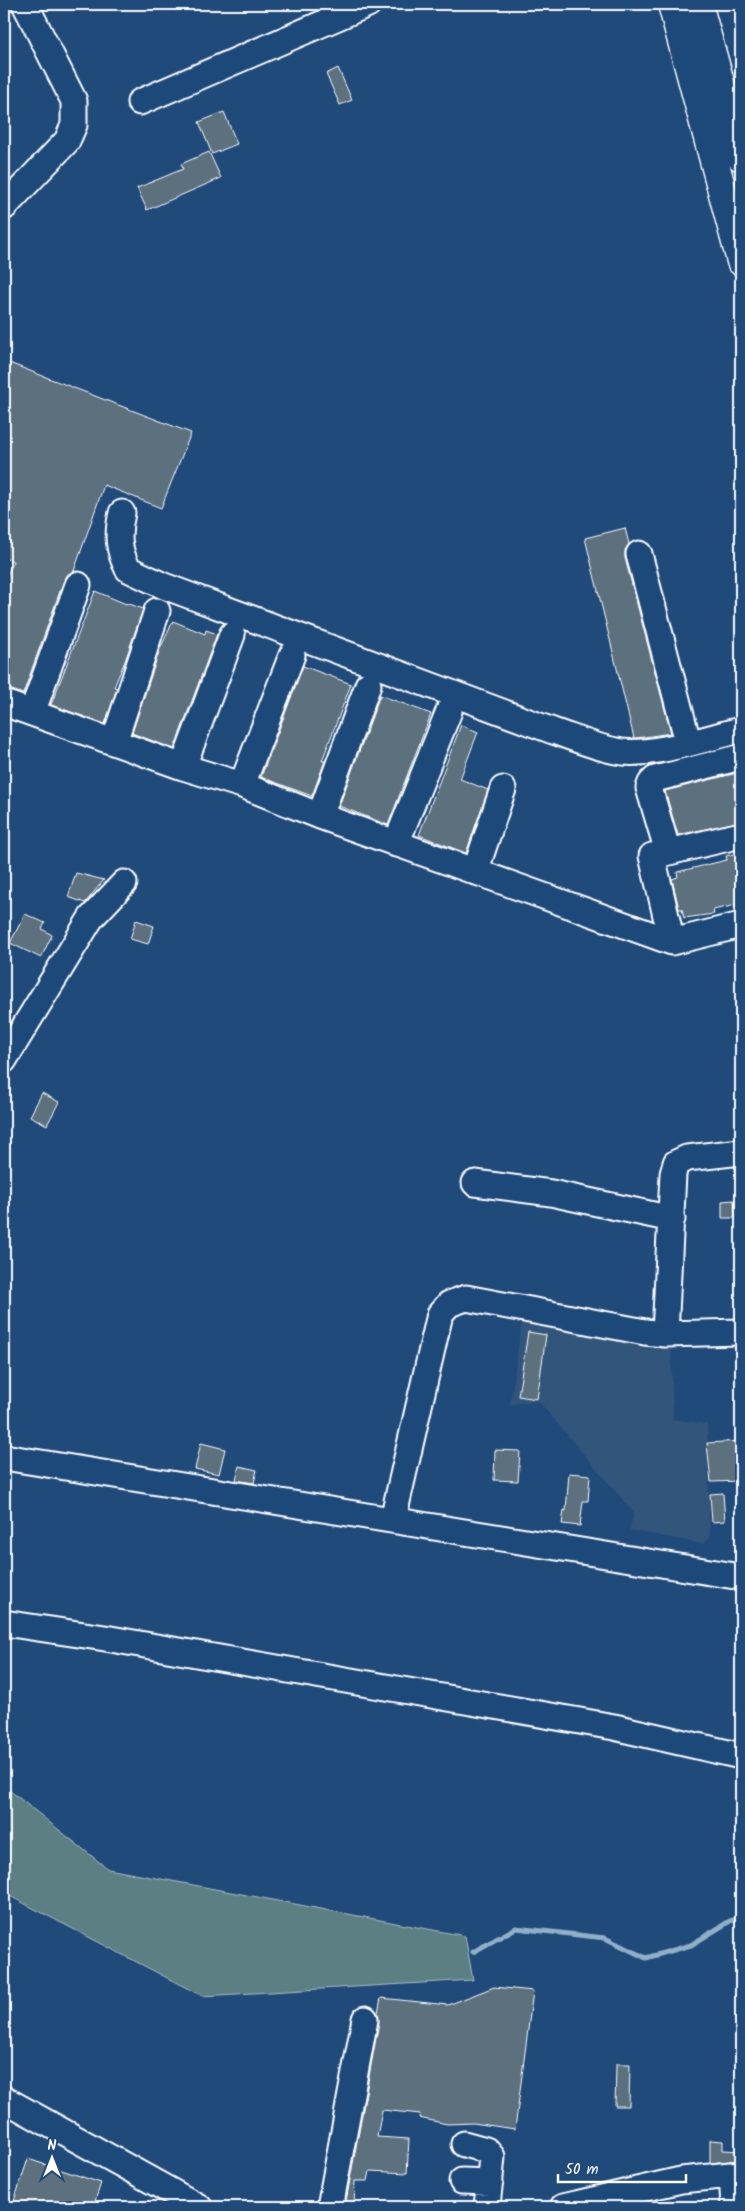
<svg xmlns="http://www.w3.org/2000/svg" width="745" height="2211" viewBox="0 0 745 2211" font-family="Kalam,sans-serif">
<style>
.built{fill:#31557b}
.green{fill:#5c7f84;stroke:#aebfc2}
.lines{fill:none;stroke-linecap:round;stroke-linejoin:round}
.stream{stroke:#8fb0c7;stroke-width:5}
.building{fill:#5c6f7e;stroke:#fff}
.minor-casing{stroke:#fff;stroke-width:29}
.major-casing{stroke:#fff;stroke-width:31}
.minor{stroke:#1f4a7a;stroke-width:25}
.major{stroke:#1f4a7a;stroke-width:28}
</style>
<rect width="100%" height="100%" fill="#1f4a7a"/>
<filter id="ink" filterUnits="userSpaceOnUse"><feTurbulence type="fractalNoise" baseFrequency=".02" numOctaves="2"/><feDisplacementMap in="SourceGraphic" scale="10" xChannelSelector="R" yChannelSelector="G"/><feConvolveMatrix kernelMatrix="1 2 1 2 8 2 1 2 1" color-interpolation-filters="sRGB"/></filter>
<g filter="url(#ink)">
<path class="built" d="M522 1321 671 1343 673 1419 707 1424 710 1538 703 1544 629 1530 634 1513 538 1401 510 1404Z"/>
<path class="green" d="M4 1786 108 1869 465 1936 473 1980 202 1996 4 1893Z"/>
<g class="lines">
<path class="stream" d="M473 1952 516 1928 605 1938 646 1958 691 1945 730 1921 741 1918"/>
</g>
<path class="building" d="M338 68 352 100 340 105 326 74Z
M224 112 237 144 212 154 199 122Z
M209 152 221 178 147 210 137 188 183 169 181 164Z
M4 361 191 433 161 508 104 485 74 571 68 574 64 580 23 694 4 687V583L13 561 4 558Z
M625 528 629 544 625 550V558L671 733 644 737 634 738 585 538Z
M95 591 126 604 127 603 143 609 125 661 114 687 117 688 105 724 51 705Z
M173 621 205 634 206 630 217 634 174 749 132 733 160 649Z
M303 666 351 684 322 761H325L312 796 261 777Z
M380 695 431 714 388 825 339 806Z
M461 725 478 732 460 779 488 790 466 853 419 835Z
M741 772V821L678 835 665 791Z
M741 852V904L713 910 714 914 684 918 682 909H679L672 879 678 877 677 872 727 860 726 856Z
M76 873 104 880 85 903 68 897Z
M25 914 45 923 42 929 52 935 41 958 10 943Z
M136 920 154 926 148 944 130 939Z
M42 1093 59 1102 47 1125 30 1116Z
M734 1200 735 1218H722V1201Z
M528 1332 546 1335 537 1399 518 1396Z
M741 1441V1481L711 1482 707 1443Z
M201 1443 225 1449 219 1474 195 1469Z
M495 1450 520 1451 518 1481 494 1480Z
M239 1466 257 1470 254 1483 236 1480Z
M569 1473 590 1475 588 1501H583L580 1526 562 1524 564 1510 566 1511Z
M723 1493 725 1521 712 1522 710 1494Z
M494 1987 533 1991 515 2129 473 2123 447 2124 419 2118 420 2114 382 2110 377 2137 409 2139 407 2173 370 2171 368 2181H355L354 2207H345L379 2022 378 2013 381 1998 448 2005Z
M616 2064H630L629 2106H615Z
M710 2140 723 2141V2150L741 2151 740 2160 710 2163Z
M28 2159 101 2183 93 2207H12Z"/>
<g class="lines">
<g class="minor-casing">
<path id="minor" d="M140 102 368 4
M4 207 67 141 74 125V101L25 4
M122 513C117 534 118 550 128 569L164 586 553 731C574 738 595 747 616 751 650 758 706 738 741 730
M639 554 688 742
M4 703 183 767 242 785 320 816 672 942 741 925
M32 713 78 585
M114 742 157 611
M183 767 232 635
M242 785 292 655
M320 816 368 685
M396 844 449 711
M668 852 649 788 651 783 655 779 741 757
M475 872 503 789
M672 942 652 856 741 835
M4 1060 91 918 124 883
M475 1183 551 1193 672 1219
M665 1334 741 1332
M4 1457 741 1577
M393 1519 440 1314 449 1304 466 1298 645 1332 665 1334 673 1174 676 1163 687 1158 741 1152
M4 1623 105 1638 614 1727 741 1756
M4 2099 199 2207
M464 2144 486 2150 492 2157 487 2207
M732 2175 734 2207
M462 2181 490 2182
M330 2207 365 2019
M563 2207 681 2180 741 2174"/>
</g>
<g class="major-casing">
<path id="major" d="M672 4 741 261
M698 4 741 157"/>
</g>
<use href="#minor" class="minor"/>
<use href="#major" class="major"/>
</g>
</g>
<rect width="745" height="2211" fill="none" stroke="#1f4a7a" stroke-width="20"/>
<rect x="10" y="10" width="725" height="2191" fill="none" stroke="#fff" stroke-width="2" filter="url(#ink)"/>
<g transform="translate(52 2158)" stroke="#1f4a7a" stroke-width="4" paint-order="stroke">
<path d="M0-4L9 19L0 12L-9 19Z" fill="#ffffff"/>
<text y="-8" font-size="14" font-weight="bold" text-anchor="middle" fill="#ffffff">N</text>
</g>
<path d="M558 2174v8h128v-8" fill="none" stroke="#ffffff" stroke-width="2.5"/>
<text x="565" y="2174" font-size="15" fill="#ffffff" stroke="#1f4a7a" stroke-width="4" paint-order="stroke">50 m</text>
</svg>
